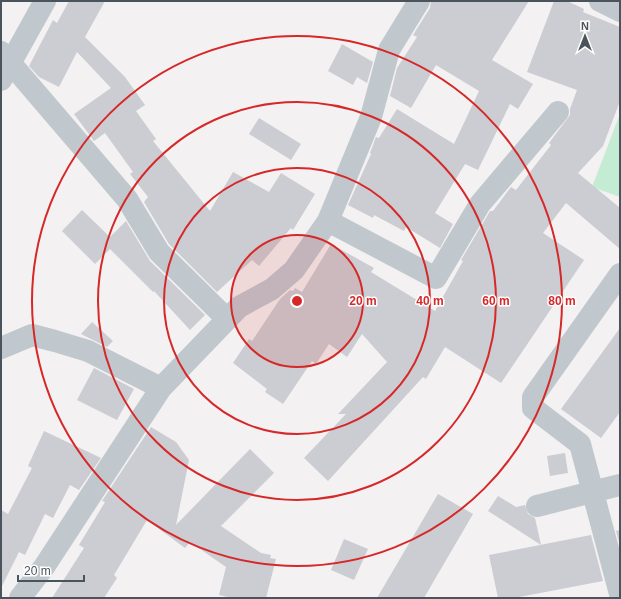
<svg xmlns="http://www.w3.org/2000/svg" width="621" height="599" viewBox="0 0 621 599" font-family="Arial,sans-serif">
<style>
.green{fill:#c4ebd4}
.building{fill:#cbcdd2}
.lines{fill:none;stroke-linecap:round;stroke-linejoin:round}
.minor{stroke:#c0c8ce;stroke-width:22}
.tertiary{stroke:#c0c8ce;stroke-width:22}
.ring{fill:none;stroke:#d62828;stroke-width:2}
.centre{fill:#d62828;stroke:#fff;stroke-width:2}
.ring-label{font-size:12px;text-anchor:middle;font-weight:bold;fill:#d62828;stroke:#fff;stroke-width:3;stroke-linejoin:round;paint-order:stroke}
</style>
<rect width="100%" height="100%" fill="#f3f1f1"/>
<path class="green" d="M620 114V197L592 187Z"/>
<path class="building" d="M69 1H105L85 37 125 77 145 105 136 111 156 139 153 141 210 211 233 172 269 192 281 173 315 194 293 230 291 228 259 266 252 260 217 292 169 244 144 202 148 197 130 174 133 172 105 133 94 141 74 114 111 88 77 52 59 87 39 77 29 66 53 20 57 23Z
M431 1H529L492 60 533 84 518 109 510 104 478 170 465 164 435 213 453 224 440 248 406 227 404 231 374 215 373 218 348 205 371 154 370 153 376 137 379 138 397 109 454 144 479 91 436 65 411 108 390 96 397 68 417 37 413 35 430 8Z
M554 1H567L584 9 583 12 620 27V101L603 146 578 173 620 208V249L566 203 543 233 584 260 501 383 445 347 426 379 423 377 328 481 304 458 346 414H338L387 362 362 334 347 357 329 344 316 364 312 361 283 404 265 392 267 389 233 363 249 339 252 341 280 299 290 290 293 291 295 288 302 292 331 244 374 268 371 272 435 311 463 261 461 260 490 211H493L511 187 516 190 551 145 549 143 570 115V109L577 90 527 72Z
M342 44 373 62 367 83 357 77 353 85 328 71Z
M259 118 301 144 291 160 249 134Z
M82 210 110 237 126 221 150 261 205 315 190 330 154 291 153 292 110 249 95 264 62 231Z
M92 322 113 341 107 347 81 334Z
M620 328V412L601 438 561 409Z
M94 368 134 389 117 420 77 400Z
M151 427 176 442 189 460 176 525 250 449 274 473 221 526 261 553 271 555 270 558 276 559 266 598H232L219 595 226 567 190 542 185 548 147 520 114 575 117 578 104 598H52L84 548 79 545 105 502 102 501Z
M44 431 101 458 79 490 70 485 53 518 45 514 25 555 19 552 1 588V510L8 514 32 468 28 466Z
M565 453 568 473 550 476 547 456Z
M438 494 473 514 435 579 424 598H377Z
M498 496 516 507 525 505 528 514 535 518 541 545 488 511Z
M620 530V545L616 531Z
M591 535 603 581 514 598H498L489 555Z
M344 539 368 549 354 580 331 570Z"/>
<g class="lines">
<path class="minor" d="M600 1 620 11
M1 52 127 199 159 252 227 319
M328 221 436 278 480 204 558 112
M620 274 533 397V408L580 444 620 594
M1 348 32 335 55 341 88 351 161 388 239 307 272 289 294 270 328 221 371 117 389 50 419 1
M537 506 620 485
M20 598 44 567 161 388"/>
<path class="tertiary" d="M1 80 45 1"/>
</g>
<circle cx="297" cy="301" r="66" fill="#d62828" fill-opacity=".12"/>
<g class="ring">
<circle cx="297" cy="301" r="66"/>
<circle cx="297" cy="301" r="133"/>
<circle cx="297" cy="301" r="199"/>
<circle cx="297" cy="301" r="265"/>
</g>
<circle cx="297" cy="301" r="6" class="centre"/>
<g class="ring-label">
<text x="363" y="305">20 m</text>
<text x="430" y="305">40 m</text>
<text x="496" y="305">60 m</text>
<text x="562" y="305">80 m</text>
</g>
<rect width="621" height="599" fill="none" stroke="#4a545c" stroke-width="4"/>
<g transform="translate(585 36)" stroke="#ffffff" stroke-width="3" paint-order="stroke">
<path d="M0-3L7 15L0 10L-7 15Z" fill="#4a545c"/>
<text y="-6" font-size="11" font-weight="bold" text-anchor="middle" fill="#4a545c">N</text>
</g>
<path d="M18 575v6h66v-6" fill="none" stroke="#4a545c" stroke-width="2"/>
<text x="24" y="575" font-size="12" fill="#4a545c" stroke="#ffffff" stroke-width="3" paint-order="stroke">20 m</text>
</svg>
